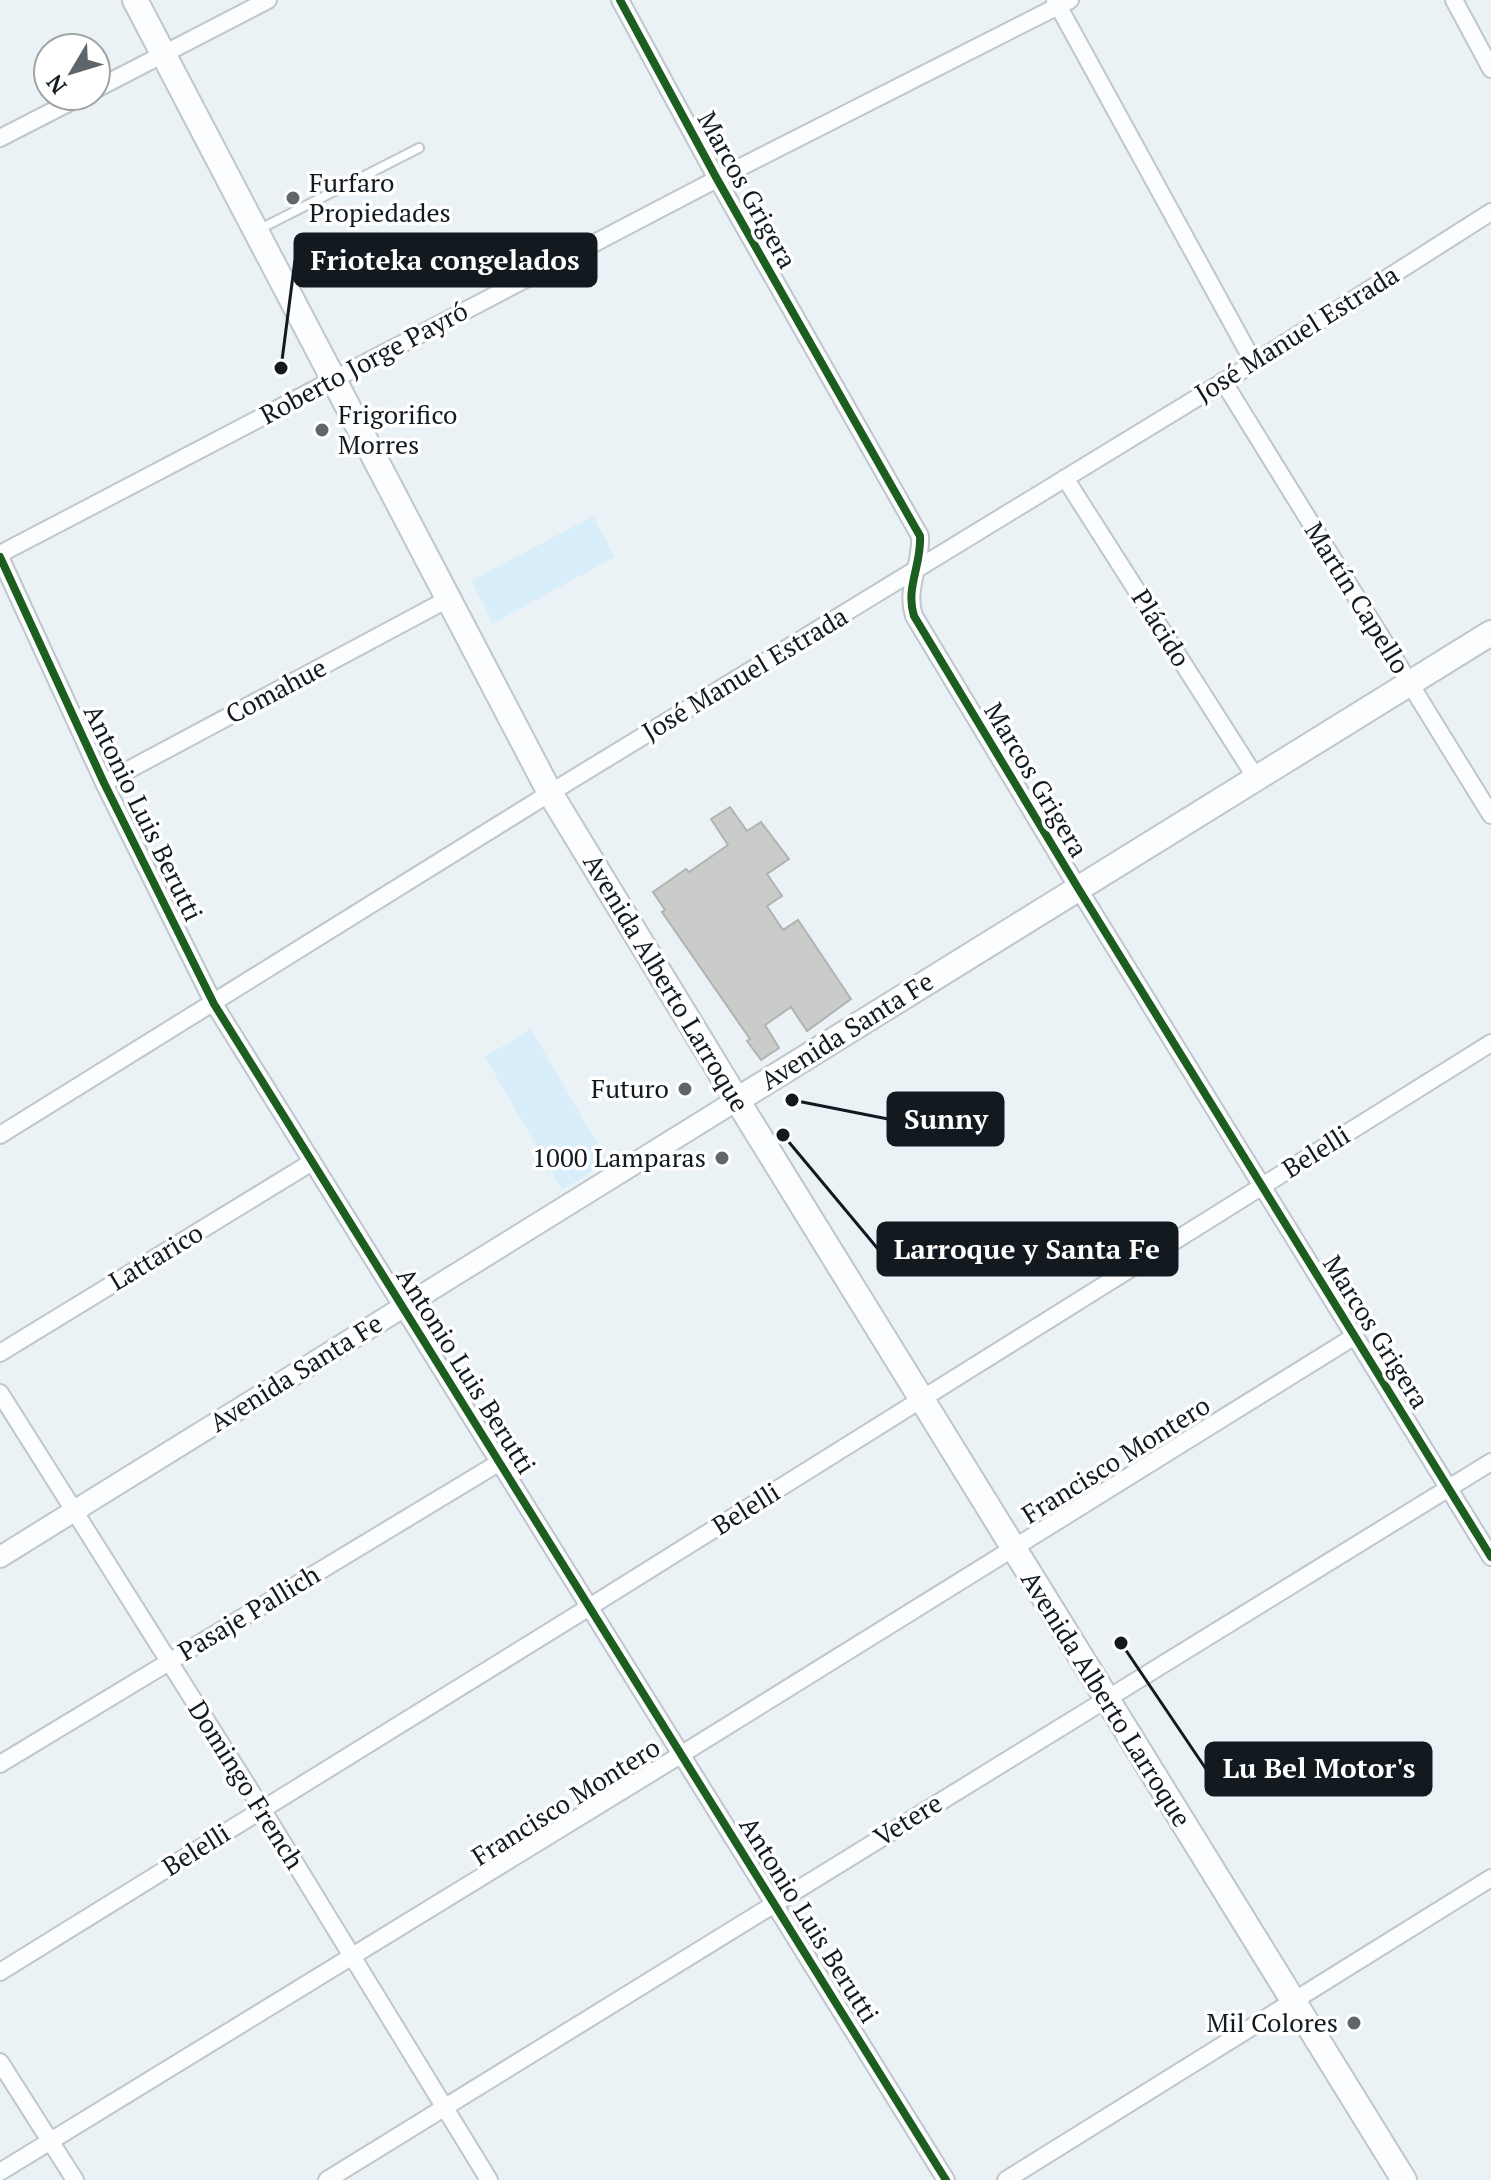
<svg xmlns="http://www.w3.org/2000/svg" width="1491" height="2180" viewBox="0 0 1491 2180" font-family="'PT Serif',serif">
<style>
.built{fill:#d9eefb}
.building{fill:#c9ccc9;stroke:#b0b3b1;stroke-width:2}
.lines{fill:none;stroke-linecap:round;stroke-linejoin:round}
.service-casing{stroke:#bfc7cc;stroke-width:12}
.minor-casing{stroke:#bfc7cc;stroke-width:20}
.tertiary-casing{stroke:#bfc7cc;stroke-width:24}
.secondary-casing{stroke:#bfc7cc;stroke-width:28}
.service{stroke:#fcfdfe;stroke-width:8}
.minor{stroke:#fcfdfe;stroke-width:16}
.tertiary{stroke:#fcfdfe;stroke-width:20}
.secondary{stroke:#fcfdfe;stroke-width:24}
.cycleway-casing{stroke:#fff;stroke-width:13}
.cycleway{stroke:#1b5e20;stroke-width:8}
.poi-dot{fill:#5e666b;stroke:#fff;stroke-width:3}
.labels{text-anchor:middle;stroke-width:7;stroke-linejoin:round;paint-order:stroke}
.poi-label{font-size:26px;fill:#121a20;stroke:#fff;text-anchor:end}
.street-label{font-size:26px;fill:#121a20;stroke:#fff}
.leader{fill:none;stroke:#121a20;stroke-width:3}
.callout-dot{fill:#121a20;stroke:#fff;stroke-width:3}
.callout{fill:#121a20;stroke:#121a20;stroke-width:3}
.callout-label{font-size:28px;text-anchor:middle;font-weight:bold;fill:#fff}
</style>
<rect width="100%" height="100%" fill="#eaf2f6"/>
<path class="built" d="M593 516 615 557 493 623 471 581Z
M531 1029 608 1162 562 1190 485 1057Z"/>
<path class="building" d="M730 807 747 831 761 822 789 859 767 874 782 896 767 906 783 930 798 920 851 999 807 1031 791 1007 765 1025 779 1048 761 1060 747 1041 750 1039 662 912 665 910 653 892 686 869 689 872 728 845 711 819Z"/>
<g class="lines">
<g class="service-casing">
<path id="service" d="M260 229 419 148"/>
</g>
<g class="minor-casing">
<path id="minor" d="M620 0 717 179 920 536C922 564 905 588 914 616L1078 888 1491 1557
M1055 0 1254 363
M1454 0 1491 69
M96 89 268 0
M0 138 82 96
M1223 381 1491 815
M1065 478 1256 778
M0 554 717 179 1070 0
M0 557 104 783 214 1004 946 2180
M104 783 448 599
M0 1135 550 793 1254 363 1491 212
M0 1353 312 1162
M0 1393 262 1809 489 2180
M0 1764 500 1462
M0 1972 591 1606 1491 1043
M0 2062 75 2180
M0 2172 682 1754 1355 1336
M327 2180 1491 1462
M1006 2180 1491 1878"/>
</g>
<g class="tertiary-casing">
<path id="tertiary" d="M0 1557 737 1100"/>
</g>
<g class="secondary-casing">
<path id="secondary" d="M135 0 550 793 737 1100 1404 2180
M737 1100 1491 633"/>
</g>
<use href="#service" class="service"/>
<use href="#minor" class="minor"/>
<use href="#tertiary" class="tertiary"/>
<use href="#secondary" class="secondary"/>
<g class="cycleway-casing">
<path id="cycleway" d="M620 0 717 179 920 536C922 564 905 588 914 616L1078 888 1491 1557
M0 557 104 783 214 1004 946 2180"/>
</g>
<use href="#cycleway" class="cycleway"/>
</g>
<g class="poi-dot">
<circle cx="293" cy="198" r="8"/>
<circle cx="322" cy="430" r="8"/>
<circle cx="685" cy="1089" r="8"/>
<circle cx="722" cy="1158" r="8"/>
<circle cx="1354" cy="2023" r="8"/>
</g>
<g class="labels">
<g class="poi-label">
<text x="309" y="192" text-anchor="start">Furfaro<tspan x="309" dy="30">Propiedades</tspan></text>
<text x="338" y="424" text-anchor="start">Frigorifico<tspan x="338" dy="30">Morres</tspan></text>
<text x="669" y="1098">Futuro</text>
<text x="706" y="1167">1000 Lamparas</text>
<text x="1338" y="2032">Mil Colores</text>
</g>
<g class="street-label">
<text transform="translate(747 190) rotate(61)" y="9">Marcos Grigera</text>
<text transform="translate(1297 334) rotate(-32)" y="9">José Manuel Estrada</text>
<text transform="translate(364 363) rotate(-28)" y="9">Roberto Jorge Payró</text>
<text transform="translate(1357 598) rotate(58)" y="9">Martín Capello</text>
<text transform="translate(1161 628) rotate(58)" y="9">Plácido</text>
<text transform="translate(745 674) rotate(-31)" y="9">José Manuel Estrada</text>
<text transform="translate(276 691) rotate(-28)" y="9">Comahue</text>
<text transform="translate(1036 780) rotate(59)" y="9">Marcos Grigera</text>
<text transform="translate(143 813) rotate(64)" y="9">Antonio Luis Berutti</text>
<text transform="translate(666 983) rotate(59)" y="9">Avenida Alberto Larroque</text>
<text transform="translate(847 1031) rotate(-32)" y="9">Avenida Santa Fe</text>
<text transform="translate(1316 1152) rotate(-32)" y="9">Belelli</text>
<text transform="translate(156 1257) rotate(-31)" y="9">Lattarico</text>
<text transform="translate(1376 1332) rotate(58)" y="9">Marcos Grigera</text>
<text transform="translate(466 1371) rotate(58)" y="9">Antonio Luis Berutti</text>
<text transform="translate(296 1373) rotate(-32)" y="9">Avenida Santa Fe</text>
<text transform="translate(1116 1460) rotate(-32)" y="9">Francisco Montero</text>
<text transform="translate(746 1509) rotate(-32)" y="9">Belelli</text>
<text transform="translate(249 1613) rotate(-31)" y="9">Pasaje Pallich</text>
<text transform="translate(1106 1699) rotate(58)" y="9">Avenida Alberto Larroque</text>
<text transform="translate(246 1785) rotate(58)" y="9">Domingo French</text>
<text transform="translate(566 1802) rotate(-32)" y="9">Francisco Montero</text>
<text transform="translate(908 1820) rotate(-32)" y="9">Vetere</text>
<text transform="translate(196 1850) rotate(-32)" y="9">Belelli</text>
<text transform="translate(809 1920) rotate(58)" y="9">Antonio Luis Berutti</text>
</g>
</g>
<path class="leader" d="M281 368L295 260M792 1100L888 1119M783 1135L878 1249M1121 1643L1206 1769"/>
<g class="callout-dot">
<circle cx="281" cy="368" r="8"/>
<circle cx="792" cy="1100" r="8"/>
<circle cx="783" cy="1135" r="8"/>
<circle cx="1121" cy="1643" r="8"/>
</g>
<g class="callout">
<rect x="295" y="234" width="301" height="52" rx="8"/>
<rect x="888" y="1093" width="115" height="52" rx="8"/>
<rect x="878" y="1223" width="299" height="52" rx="8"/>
<rect x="1206" y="1743" width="225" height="52" rx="8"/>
</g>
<g class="callout-label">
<text x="445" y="270">Frioteka congelados</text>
<text x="946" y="1129">Sunny</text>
<text x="1027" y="1259">Larroque y Santa Fe</text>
<text x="1319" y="1778">Lu Bel Motor's</text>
</g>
<g transform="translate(72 72) rotate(232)"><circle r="38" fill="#ffffff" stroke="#a0a3a6" stroke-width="2"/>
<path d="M0-6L14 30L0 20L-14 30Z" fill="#5e666b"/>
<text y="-12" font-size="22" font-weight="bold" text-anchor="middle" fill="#121a20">N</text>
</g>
</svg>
